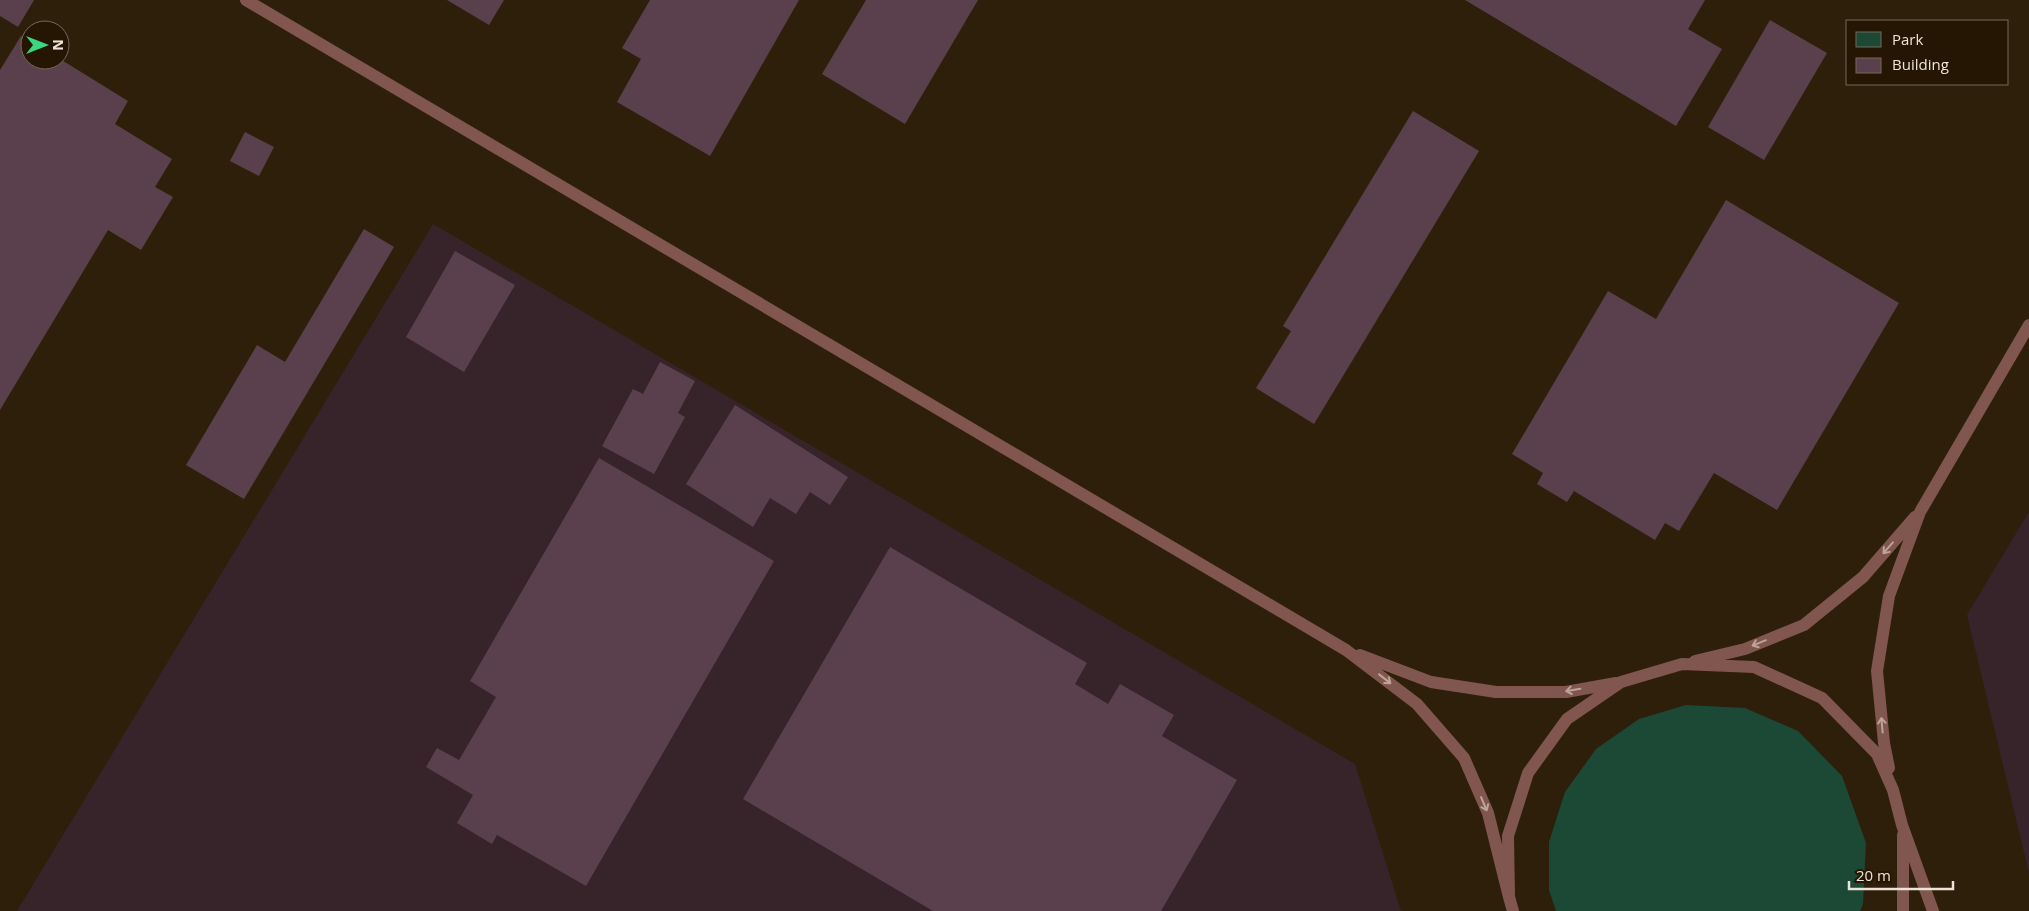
<svg xmlns="http://www.w3.org/2000/svg" width="2029" height="911" viewBox="0 0 2029 911" font-family="'Open Sans',sans-serif">
<style>
.industrial{fill:#36242a}
.green{fill:#1b4936}
.building{fill:#5a404c}
.lines{fill:none;stroke-linecap:round;stroke-linejoin:round}
.service{stroke:#80564e;stroke-width:12}
.oneway{stroke:#bca499}
</style>
<rect width="100%" height="100%" fill="#2e1f0b"/>
<path class="industrial" d="M433 224 1355 764 1401 911H17Z
M2029 512V873L1967 615Z"/>
<path class="green" d="M1686 705 1745 708 1798 731 1842 776 1866 843 1863 904 1860 911H1556L1549 890V842L1565 792 1596 749 1639 719Z"/>
<path class="building" d="M0 0H34L18 27 0 16Z
M447 0H504L489 25Z
M650 0H799L710 156 617 102 641 59 622 48Z
M866 0H978L905 124 822 74Z
M1465 0H1705L1688 29 1722 49 1676 126Z
M1770 20 1827 53 1764 160 1708 127Z
M21 36 30 41V60L60 59 128 101 115 124 172 159 155 187 173 197 141 250 108 230 0 410V70Z
M1413 111 1479 151 1314 424 1256 388 1291 331 1283 326Z
M245 132 274 147 259 176 230 161Z
M1726 200 1899 303 1777 510 1714 473 1679 531 1665 523 1655 540 1574 491 1567 502 1537 484 1543 473 1512 454 1608 291 1656 319Z
M364 229 394 247 244 499 186 465 257 345 285 362Z
M455 251 515 285 464 372 406 337Z
M660 362 695 381 678 413 685 417 654 474 602 446 633 389 643 394Z
M735 405 848 477 830 505 810 492 796 514 770 498 753 527 686 484Z
M599 458 774 561 586 886 497 835 492 844 457 823 473 795 426 767 437 748 459 760 496 697 470 681Z
M890 547 1087 663 1075 684 1108 704 1120 684 1174 715 1162 736 1237 780 1161 911H933L743 799Z"/>
<g class="lines">
<path class="service" d="M246 0 1346 650 1417 704 1464 758 1488 813 1509 897
M1360 655 1431 682 1496 692H1566L1616 683
M1695 661 1745 649 1804 625 1863 577 1915 517
M1889 768 1884 743 1877 671 1889 596 1920 512 2029 325
M1903 835V911
M1513 911 1509 897 1508 836 1528 773 1567 719 1621 682 1682 664 1754 667 1822 698 1877 754 1893 790 1902 825 1933 911"/>
</g>
<defs><path id="oneway-shaft" d="M-6 0H5M1.5-3L5.5 0L1.5 3" fill="none" stroke-width="1.6" stroke-linecap="round" stroke-linejoin="round" transform="scale(1.25)"/></defs>
<g class="oneway">
<use href="#oneway-shaft" transform="translate(1888 548) rotate(131)"/>
<use href="#oneway-shaft" transform="translate(1759 643) rotate(158)"/>
<use href="#oneway-shaft" transform="translate(1385 679) rotate(38)"/>
<use href="#oneway-shaft" transform="translate(1573 690) rotate(171)"/>
<use href="#oneway-shaft" transform="translate(1882 725) rotate(-95)"/>
<use href="#oneway-shaft" transform="translate(1484 804) rotate(67)"/>
</g>
<rect x="1846" y="20" width="162" height="65" fill="#241603" stroke="#746857"/>
<rect x="1856" y="32" width="25" height="15" fill="#1b4936" stroke="#746857"/>
<text x="1892" y="45" font-size="15" fill="#ede3d6">Park</text>
<rect x="1856" y="58" width="25" height="15" fill="#5a404c" stroke="#746857"/>
<text x="1892" y="70" font-size="15" fill="#ede3d6">Building</text>
<g transform="translate(45 45) rotate(90)"><circle r="24" fill="#241603" stroke="#746857"/>
<path d="M0-4L9 19L0 12L-9 19Z" fill="#3bd77f"/>
<text y="-8" font-size="14" font-weight="bold" text-anchor="middle" fill="#ede3d6">N</text>
</g>
<path d="M1849 881v8h104v-8" fill="none" stroke="#ede3d6" stroke-width="2.5"/>
<text x="1856" y="881" font-size="15" fill="#ede3d6" stroke="#241603" stroke-width="4" paint-order="stroke">20 m</text>
</svg>
